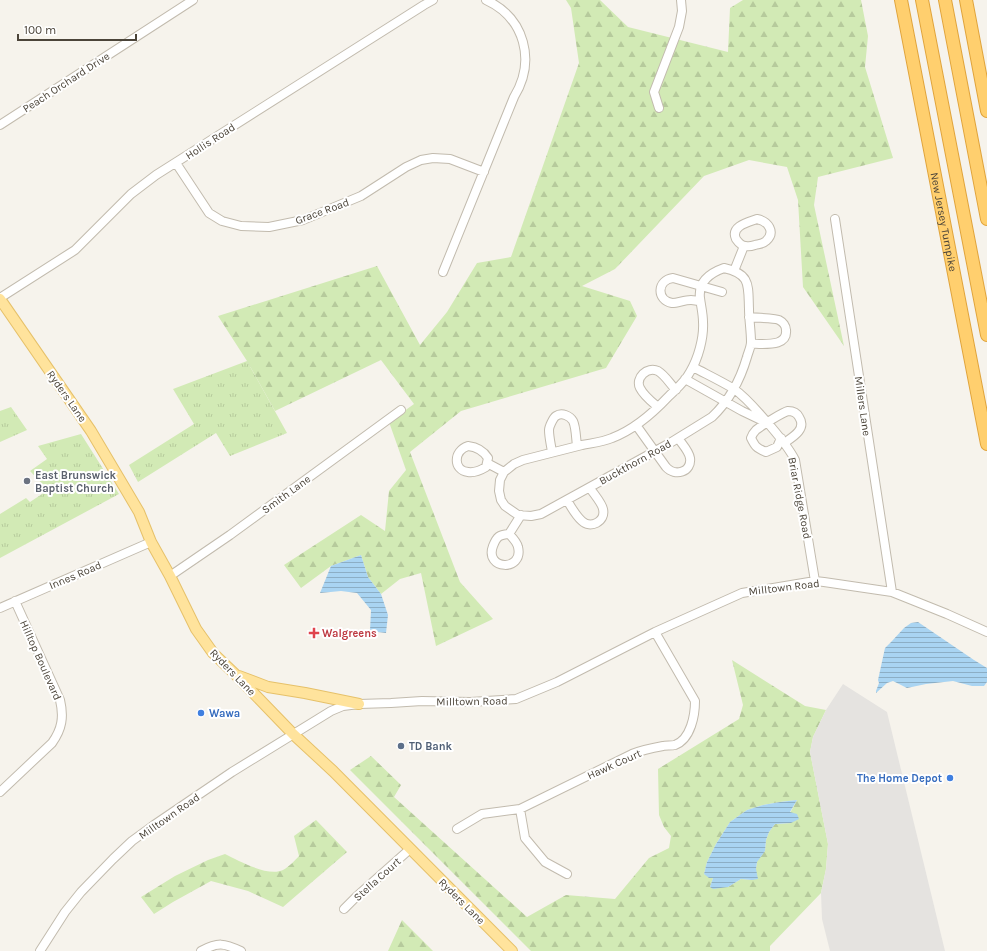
<svg xmlns="http://www.w3.org/2000/svg" width="987" height="951" viewBox="0 0 987 951" font-family="Karla,sans-serif">
<style>
.grass{fill:url(#grass-tufts)}
.forest{fill:url(#forest-firs);fill-rule:evenodd}
.parking{fill:#e5e3e0}
.water{fill:url(#water-rules)}
.lines{fill:none;stroke-linecap:round;stroke-linejoin:round}
.minor-casing{stroke:#c2bbae;stroke-width:10}
.major-casing{stroke:#e6c16a;stroke-width:12}
.highway-casing{stroke:#e0a43c;stroke-width:14}
.minor{stroke:#fff;stroke-width:8}
.major{stroke:#ffe39c;stroke-width:10}
.highway{stroke:#ffcf6e;stroke-width:12}
.worship-dot{fill:#6b7280;stroke:#fff;stroke-width:1.5}
.health-dot{fill:#e0444e;stroke:#fff;stroke-width:1.5}
.shop-dot{fill:#3f7fe0;stroke:#fff;stroke-width:1.5}
.service-dot{fill:#5c6f8a;stroke:#fff;stroke-width:1.5}
.labels{text-anchor:middle;stroke-width:4;stroke-linejoin:round;paint-order:stroke}
.street-label{font-size:11px;fill:#4b4439;stroke:#fff}
.worship-label{font-size:11px;font-weight:bold;fill:#5b616d;stroke:#fff;text-anchor:start}
.health-label{font-size:11px;font-weight:bold;fill:#be3a42;stroke:#fff;text-anchor:start}
.shop-label{font-size:11px;font-weight:bold;fill:#366cbe;stroke:#fff;text-anchor:start}
.service-label{font-size:11px;font-weight:bold;fill:#4e5e75;stroke:#fff;text-anchor:start}
</style>
<defs>
<pattern id="grass-tufts" width="24" height="20" patternUnits="userSpaceOnUse"><rect width="24" height="20" fill="#d2eab5"/><path d="M3 7l-1-3M5 7V3M7 7l1-3M15 17l-1-3M17 17v-4M19 17l1-3" fill="none" stroke="#b6ca9c"/></pattern>
<pattern id="forest-firs" width="22" height="20" patternUnits="userSpaceOnUse"><rect width="22" height="20" fill="#d2eab5"/><path d="M5 1l3.5 6h-7zM16 11l3.5 6h-7z" fill="#b6ca9c"/></pattern>
<pattern id="water-rules" width="6" height="5" patternUnits="userSpaceOnUse"><rect width="6" height="5" fill="#a9d4f2"/><path d="M0 2.5h6" fill="none" stroke="#8caec5"/></pattern>
</defs>
<rect width="100%" height="100%" fill="#f6f3ec"/>
<path class="grass" d="M247 361 287 433 230 456 216 433 138 482 129 465 194 424 173 389Z
M11 407 27 430 0 442V411Z
M81 434 119 494 0 558V514L26 498 30 502 48 490 30 471 47 459 38 446Z"/>
<path class="forest" d="M566 0H600L628 27 728 52 730 8 743 0H861L868 36 865 67 893 158 818 177 814 205 844 346 803 287 798 200 787 167 749 160 704 176 615 269 582 286 630 301 637 316 606 368 461 411 410 452 460 582 493 619 436 646 421 573 400 579 381 594 368 577 361 555 331 566 301 588 284 565 361 515 385 531 389 491 406 470 389 422 414 404 381 360 275 411 247 361 218 316 377 266 420 345 447 312 477 263 511 257 579 63 571 8Z
M732 660 805 706 826 710 813 737 810 752 828 844 826 869 821 893 770 946V951H531L350 770 371 756 401 785 394 797 527 917 566 895 615 899 649 858 669 848 671 836 664 827 659 815 658 769 739 719 743 705ZM797 800 790 813 791 823 775 824 769 832 766 840 765 851 757 861 756 869 752 880 741 879 728 887H710L713 878 704 874 707 862 716 844 730 822 747 810 763 805 780 802Z
M316 820 347 852 283 907 248 891 211 881 173 902 154 914 141 897 175 876 208 860 225 854C239 861 268 877 283 870 289 867 295 860 299 856L294 836Z
M402 920 433 951H388Z"/>
<path class="parking" d="M843 684 887 712 945 951H830L822 919 821 893 826 869 828 844 810 752 813 737 826 710Z"/>
<path class="water" d="M361 555 368 577 381 594 388 615 386 633 370 631 371 610 357 593 341 591 320 593 331 566Z
M918 622 974 660 987 668V682L984 686H972L953 681 926 684 907 688 893 681 887 683 876 693V691L879 683 878 680 885 648 892 641 904 628 911 623Z
M797 800 790 812 797 814 799 819 791 823 775 824 769 832 766 840 765 851 757 862 756 869 758 879 752 880 741 879 728 887 713 889 710 887 713 878H709L704 874 707 862 716 844 730 822 747 810 763 805 780 802Z"/>
<g class="lines">
<g class="minor-casing">
<path id="minor" d="M659 108 654 92 679 27 682 11 681 0
M0 125 193 0
M176 163 209 213 222 221 241 226 269 227 303 220 361 196 406 167 421 160 433 158 450 159 484 172
M757 219C768 221 776 232 766 241 763 244 759 244 755 245 752 246 749 247 746 246 742 246 738 242 736 239 730 226 749 222 757 219Z
M835 219 892 592
M724 268C751 274 748 285 749 309 749 320 751 331 751 342 751 347 748 353 747 357 740 381 730 400 712 417L670 443 541 514 531 516 518 515 505 506 501 500 499 491 500 480 504 472 514 464 523 460C543 455 562 450 582 445 592 443 603 442 612 438 633 430 652 414 668 397 676 389 685 382 690 372 698 359 704 338 703 322 703 314 701 306 700 298 698 282 710 273 724 268Z
M734 271 744 246
M443 272 514 97C536 61 525 18 486 0
M0 298 75 250 131 194 156 175 424 5 433 0
M700 301C697 301 694 300 691 300 684 300 678 303 672 303 656 300 657 280 673 278L722 292
M749 317C755 318 776 318 779 320 783 322 786 326 786 330 788 348 762 343 751 344
M693 367C706 374 721 381 734 389 747 398 757 411 767 422 777 434 788 446 795 460L815 581
M685 379 742 411 765 422
M658 407C652 402 644 396 640 388 635 378 647 366 658 371 665 375 670 384 676 390
M636 425 666 467C675 477 692 472 690 458 689 451 682 444 678 438
M781 438 777 447 766 452C756 448 755 446 751 438 752 435 754 432 756 430 761 426 783 412 788 411 793 411 797 413 799 417 807 429 793 437 784 443
M468 446C477 447 483 450 488 458L486 467C481 470 474 473 468 472 453 470 453 451 468 446Z
M552 452C551 445 549 437 549 430 549 427 553 418 556 416 562 412 570 416 573 421 576 427 576 439 577 446
M487 463 504 472
M567 500C571 507 576 516 582 521 590 529 606 522 603 509 602 503 593 493 590 488
M509 534C512 537 517 542 518 547 524 572 484 570 493 546 497 536 499 535 509 534Z
M509 534 521 515
M170 576 230 535 401 410
M0 608 151 542
M0 792 52 743C62 729 64 717 60 700L15 601
M520 809 525 838 545 862 567 874
M457 829 482 814 520 809 632 754C642 750 652 748 663 746 666 745 671 746 675 745 691 739 695 715 695 701L655 632
M344 909 356 897 410 849
M40 951 65 912 81 892 113 859 132 841 154 825 232 772 331 711 343 706 359 704 391 703 422 701 470 702 516 699 557 682 655 632 742 593 815 581 824 582 892 592 947 614 987 632
M201 951C218 942 224 943 241 951"/>
</g>
<g class="major-casing">
<path id="major" d="M0 299 91 431 126 490 139 512 151 542 170 576 196 629 213 653 236 675 293 734 333 771 512 951
M239 676 268 687 305 693 359 704"/>
</g>
<g class="highway-casing">
<g id="highway">
<path id="s1" d="M901 0 987 444"/>
<path d="M922 0 987 335"/>
<path d="M945 0 987 219"/>
<path d="M966 0 987 111"/>
</g>
</g>
<use href="#minor" class="minor"/>
<use href="#major" class="major"/>
<use href="#highway" class="highway"/>
</g>
<circle class="worship-dot" cx="27" cy="481" r="4"/>
<path class="health-dot" d="M312 627h4v4h4v4h-4v4h-4v-4h-4v-4h4z"/>
<g class="shop-dot">
<circle cx="201" cy="713" r="4"/>
<circle cx="950" cy="778" r="4"/>
</g>
<circle class="service-dot" cx="401" cy="746" r="4"/>
<g class="labels">
<g class="street-label">
<text transform="translate(66 82) rotate(-33)" y="4">Peach Orchard Drive</text>
<text transform="translate(210 141) rotate(-33)" y="4">Hollis Road</text>
<text transform="translate(322 211) rotate(-20)" y="4">Grace Road</text>
<text dy="4" stroke="none"><textPath href="#s1" startOffset="226">New Jersey Turnpike</textPath></text>
<text transform="translate(67 396) rotate(55)" y="4">Ryders Lane</text>
<text transform="translate(863 406) rotate(82)" y="4">Millers Lane</text>
<text transform="translate(635 462) rotate(-29)" y="4">Buckthorn Road</text>
<text transform="translate(286 494) rotate(-36)" y="4">Smith Lane</text>
<text transform="translate(800 498) rotate(79)" y="4">Briar Ridge Road</text>
<text transform="translate(75 575) rotate(-23)" y="4">Innes Road</text>
<text transform="translate(784 587) rotate(-7)" y="4">Milltown Road</text>
<text transform="translate(41 660) rotate(66)" y="4">Hilltop Boulevard</text>
<text transform="translate(233 672) rotate(46)" y="4">Ryders Lane</text>
<text transform="translate(472 701) rotate(-1)" y="4">Milltown Road</text>
<text transform="translate(614 764) rotate(-24)" y="4">Hawk Court</text>
<text transform="translate(169 816) rotate(-35)" y="4">Milltown Road</text>
<text transform="translate(377 879) rotate(-42)" y="4">Stella Court</text>
<text transform="translate(462 901) rotate(45)" y="4">Ryders Lane</text>
</g>
<g class="worship-label">
<text x="35" y="479">East Brunswick<tspan x="35" dy="13">Baptist Church</tspan></text>
</g>
<g class="health-label">
<text x="322" y="637">Walgreens</text>
</g>
<g class="shop-label">
<text x="209" y="717">Wawa</text>
<text x="942" y="782" text-anchor="end">The Home Depot</text>
</g>
<g class="service-label">
<text x="409" y="750">TD Bank</text>
</g>
</g>
<path d="M18 34v6h118v-6" fill="none" stroke="#4b4439" stroke-width="2"/>
<text x="24" y="34" font-size="12" fill="#4b4439" stroke="#ffffff" stroke-width="3" paint-order="stroke">100 m</text>
</svg>
